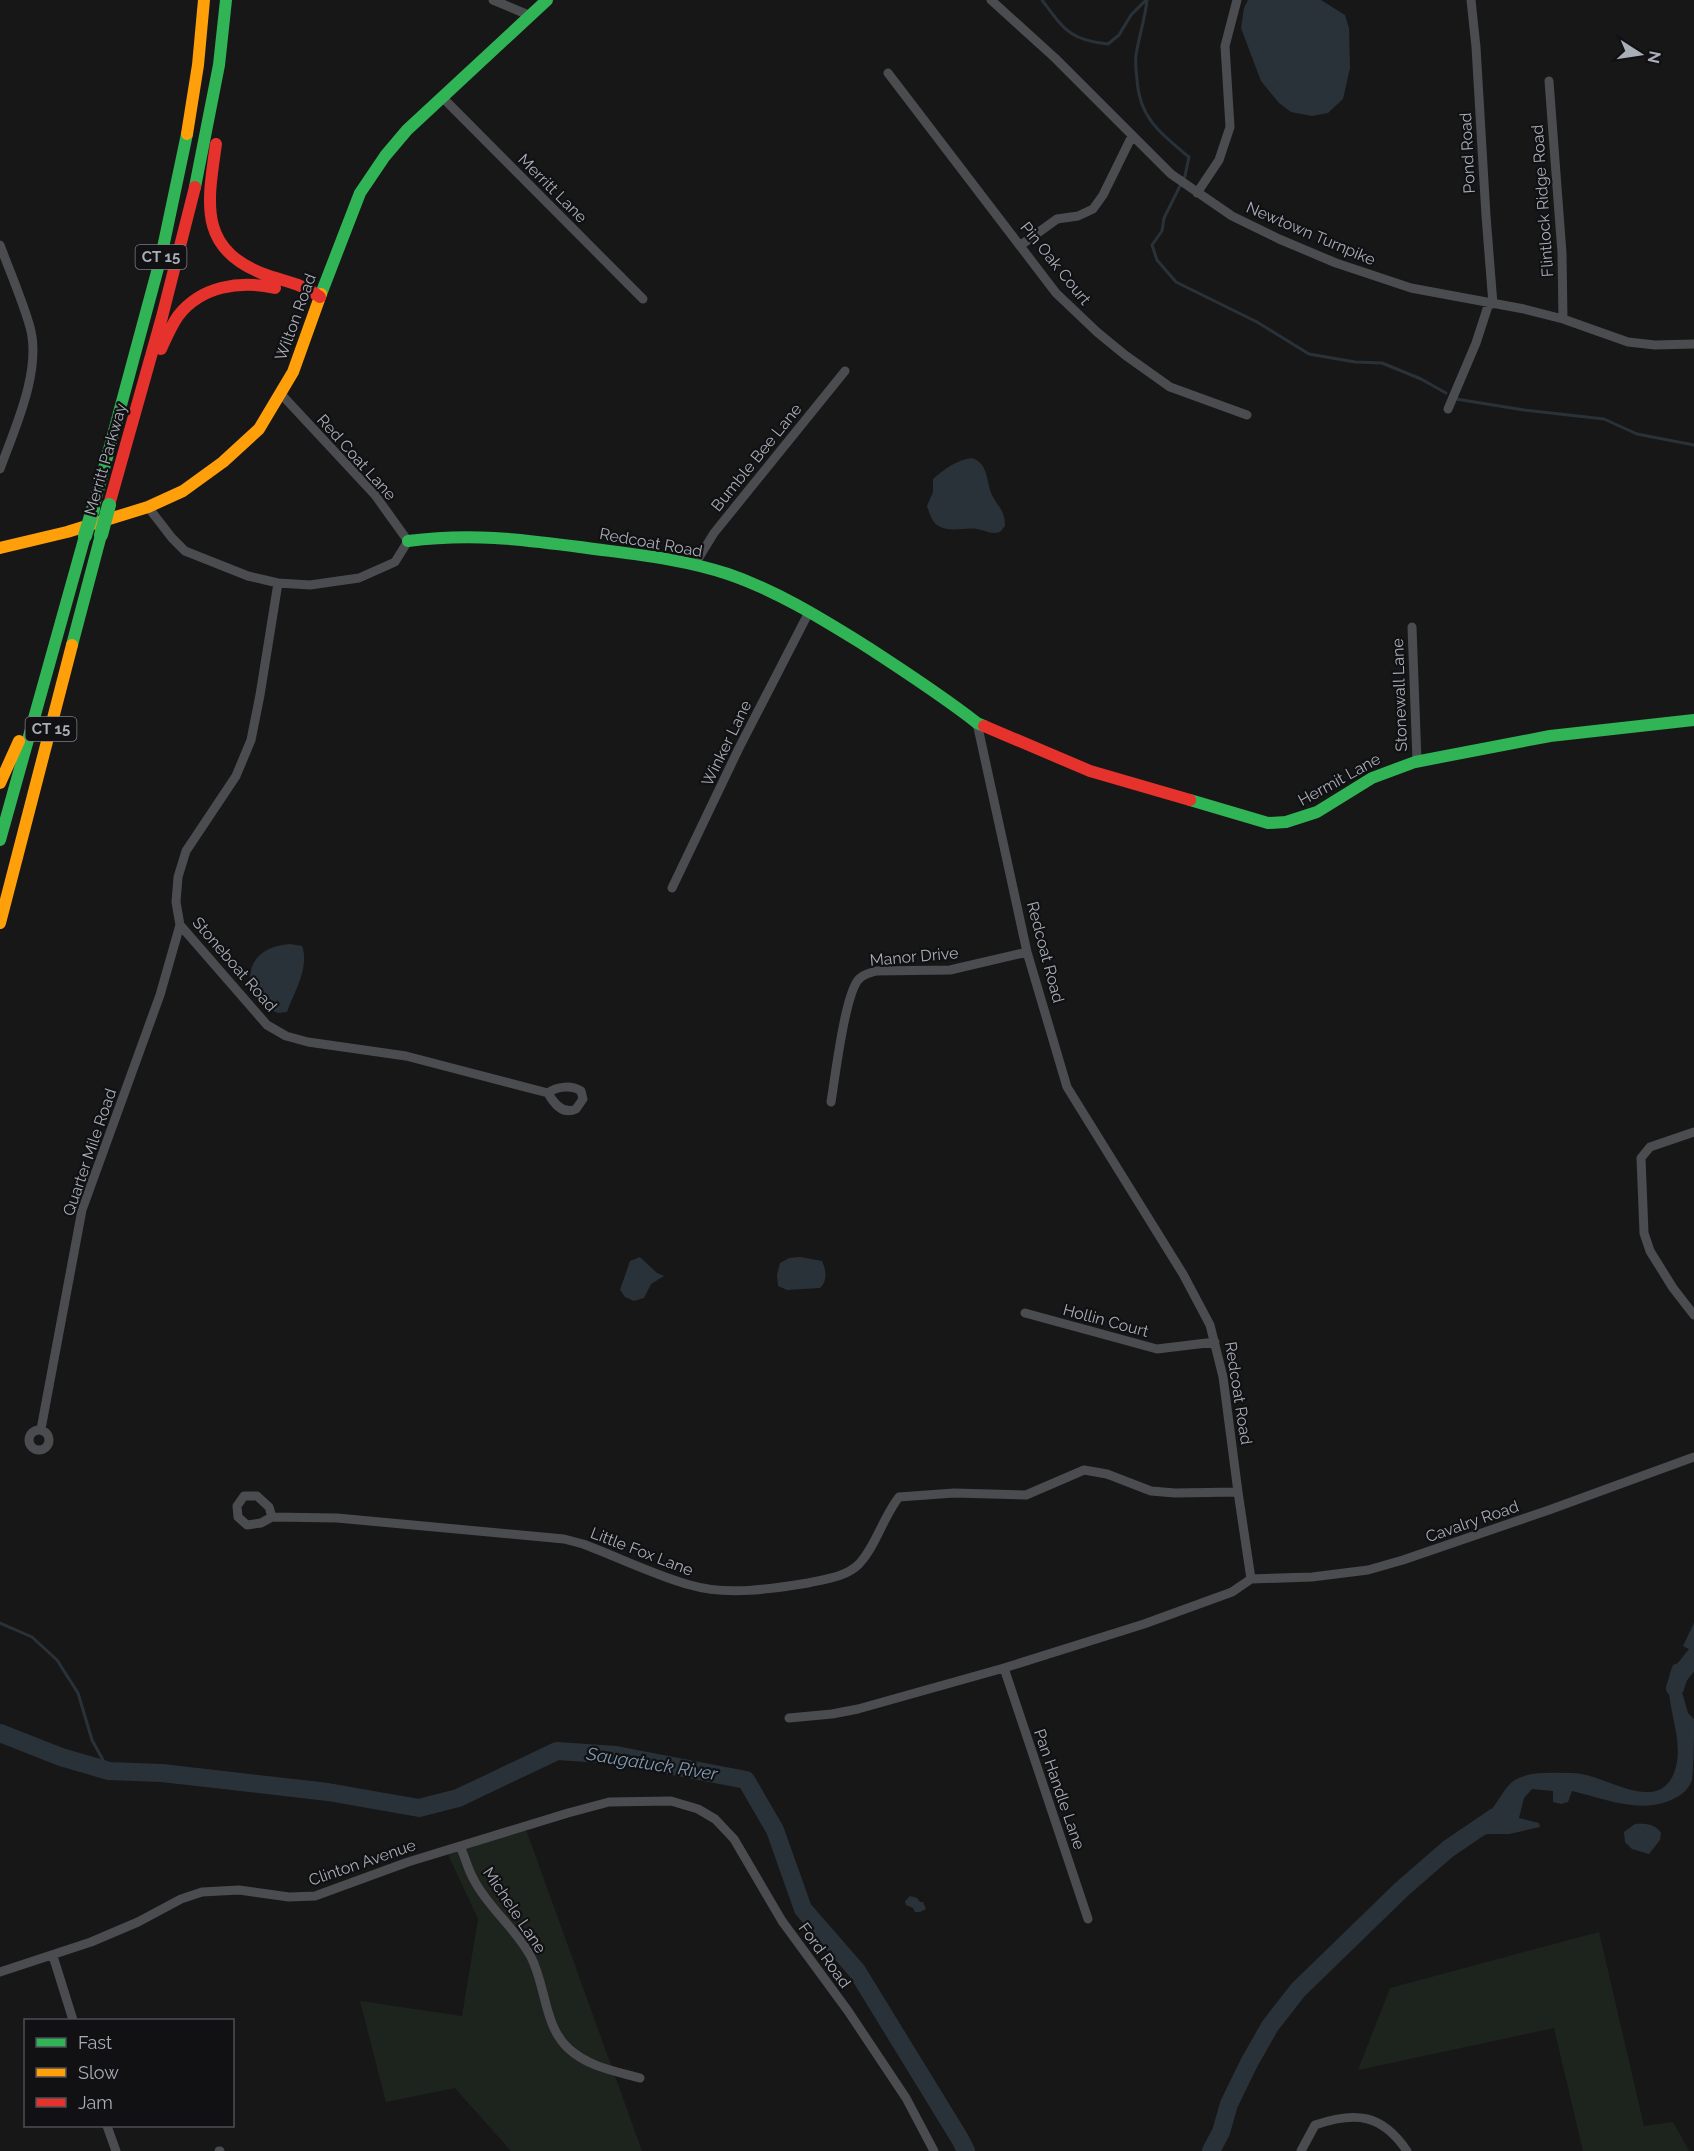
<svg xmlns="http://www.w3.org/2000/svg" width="1694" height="2151" viewBox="0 0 1694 2151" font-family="Raleway,sans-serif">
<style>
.green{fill:#1d241e}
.water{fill:#2a3239}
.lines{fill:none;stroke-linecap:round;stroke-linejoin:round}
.stream{stroke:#2a3239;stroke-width:3}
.river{stroke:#2a3239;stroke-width:18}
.street{stroke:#4b4c50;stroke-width:9}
.fast{stroke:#30b455;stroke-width:12}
.slow{stroke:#ff9f0a;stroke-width:12}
.jam{stroke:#e5322d;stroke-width:12}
.fast-bridge{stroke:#30b455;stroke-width:14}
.labels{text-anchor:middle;stroke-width:4.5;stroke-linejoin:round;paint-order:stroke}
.shield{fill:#111113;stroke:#7b7e86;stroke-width:1.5}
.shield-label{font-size:15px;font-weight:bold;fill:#a8adb8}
.street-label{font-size:16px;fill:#a8adb8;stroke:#111113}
.water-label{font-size:18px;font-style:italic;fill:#7f9bb3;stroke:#111113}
</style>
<rect width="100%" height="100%" fill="#171717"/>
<path class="green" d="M524 1824 642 2151H511L455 2088 386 2102 360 2001 462 2016 478 1919 445 1848Z
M1599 1932 1644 2126 1673 2122 1689 2151H1583L1554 2028 1358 2070 1390 1988Z"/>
<path class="water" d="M1248 0H1321L1345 15 1349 28 1350 68 1343 99 1328 113 1312 116 1291 112 1279 103 1261 81 1241 28 1244 8Z
M972 458C989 464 986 482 992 495 998 507 1005 510 1005 526L1000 532C991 535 985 530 977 529 965 527 950 533 939 526 932 523 929 512 927 506L933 492V479C945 469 956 460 972 458Z
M290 944 302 946C310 967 294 992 287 1012L278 1013C268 1009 258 1003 252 993 249 989 250 984 250 980 250 955 268 946 290 944Z
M640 1257 657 1273 664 1276 651 1284 644 1298 634 1301 625 1297 620 1290 630 1261Z
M800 1257 822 1261C826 1270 828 1280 820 1288L787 1290 778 1286 777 1275 780 1263 789 1258Z
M1694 1623V1652L1683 1646Z
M1678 1663 1684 1668 1680 1685 1688 1713 1694 1719C1694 1738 1694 1761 1692 1780 1689 1788 1684 1793 1677 1797 1644 1816 1606 1799 1572 1791L1568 1802 1561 1804 1553 1802V1791L1532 1789 1524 1798 1519 1818 1539 1823 1540 1827 1509 1834H1488L1477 1837 1474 1825C1494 1814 1496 1799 1510 1784 1523 1770 1554 1773 1572 1773 1604 1773 1657 1816 1674 1773 1688 1737 1658 1696 1673 1665Z
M1635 1824C1645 1823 1656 1824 1661 1833L1660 1840 1649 1854 1632 1849 1625 1842 1624 1832Z
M910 1896 917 1898 920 1902H923L926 1909 920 1912H915L913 1908 906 1905 905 1901Z"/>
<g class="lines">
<path class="stream" d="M1042 0C1064 29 1069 40 1108 44L1119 35 1131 15 1146 0
M1147 0C1145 19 1139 36 1136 55 1135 63 1136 71 1137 79 1139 118 1161 134 1189 157L1185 176 1164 218 1162 231 1152 245 1157 260 1176 282 1257 322 1309 354 1355 362 1382 363 1421 379 1446 393
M1456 399 1524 410 1604 419 1637 434 1694 445
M0 1623 32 1637 57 1660 78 1693 92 1740 109 1771"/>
<path class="river" d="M1675 1688 1679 1676 1694 1657
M0 1733 61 1757 109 1771 162 1773 328 1792 419 1808 458 1798 557 1751 616 1755 746 1780 775 1830 803 1909 857 1971 960 2139 966 2151
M1211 2151 1221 2132 1229 2104 1249 2063 1270 2026 1298 1990 1402 1889 1448 1849 1495 1817"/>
<path class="street" d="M493 0 531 16
M991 0 1055 58 1171 174 1232 216 1279 239 1336 263 1411 288 1524 309 1563 319 1628 342 1655 345 1694 344
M1471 0 1476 47 1486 216 1493 304
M888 73 1056 293 1097 332 1125 355 1170 387 1247 415
M1549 81 1562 253 1563 319
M442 97 643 299
M1197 193 1219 160 1230 127 1225 46 1237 0
M0 245C10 272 22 299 30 327 42 370 15 428 0 469
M1021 245 1057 219 1078 216 1093 209 1103 195 1132 136
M1448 409 1476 343 1489 303
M148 507 172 538 185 551 248 576 278 583 310 585 359 578 395 562 408 541 375 495 281 394
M695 564 714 533 845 371
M278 583 260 695 251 740 236 776 186 851 178 877 176 902 180 925 267 1025 286 1036 308 1042 406 1056 548 1093C557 1086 572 1085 581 1091L583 1099 576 1109C563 1115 554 1104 548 1093
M1412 627 1417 761
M977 723 1027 952 1067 1087 1183 1274 1210 1325 1223 1377 1238 1492 1251 1579
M672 888 739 748 809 612
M831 1102C835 1078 845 993 859 979 864 974 870 973 876 971L950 970 1027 952
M1694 1132 1650 1147 1641 1158 1644 1233 1650 1251 1673 1288 1694 1315
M1025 1313 1157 1349 1215 1342
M41 1429 82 1210 160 995 180 925
M29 1440a10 10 0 1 1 20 0a10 10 0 1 1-20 0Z
M272 1517 269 1507 257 1496H244L237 1506 238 1517 247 1525 261 1523 272 1517 337 1518 564 1539 583 1544C618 1557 654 1575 690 1585 727 1596 771 1589 808 1583 826 1579 846 1577 859 1564 876 1546 883 1517 899 1497L954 1493 1026 1495 1084 1470 1107 1474 1151 1491 1175 1493 1238 1492
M1251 1579 1312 1577 1368 1570 1403 1560 1549 1510 1694 1457
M1004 1668 1088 1919
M789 1718 832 1714 858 1709 1004 1668 1144 1624 1232 1592 1251 1579
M460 1846C465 1857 468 1870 474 1880 489 1909 516 1928 531 1957 546 1986 544 2027 569 2049 589 2067 615 2071 640 2078
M53 1956 73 2020
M0 1972 91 1942 138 1922 181 1899 202 1892 239 1890 289 1897 315 1896 408 1862 568 1813 609 1802 671 1801 698 1809 715 1819 734 1839 782 1921 848 2011 906 2098 934 2151
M107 2126 116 2151
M219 2151H220
M1301 2151 1315 2125C1356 2111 1382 2114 1407 2151"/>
<path class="fast" d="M195 187 219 65 226 0
M321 294 360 193 385 156 407 130 547 0
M93 509 161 257 187 134
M408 541C470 533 519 539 580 547 630 554 680 558 728 574 775 590 819 617 861 643 901 669 940 694 977 723L984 726
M72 645 101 535
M1190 800 1268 823 1286 822 1317 812 1372 778 1415 762 1550 736 1694 720
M0 840 85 536"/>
<path class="slow" d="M187 134 198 65 204 0
M0 548 67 532 148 507 183 491 223 462 259 429 293 372 321 294
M0 783 19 741
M0 923 72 645"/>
<path class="jam" d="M216 144C207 206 198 251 269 276 287 282 305 285 320 297
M161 349C166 338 171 326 178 316 201 286 240 280 275 288
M109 505 162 317 195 187
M984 726 1090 771 1190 800"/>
<path class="fast-bridge" d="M101 535 109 505
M85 536 93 509"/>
</g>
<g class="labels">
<g class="shield">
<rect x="135.5" y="245" width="51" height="24" rx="4.5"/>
<rect x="25.5" y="717" width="51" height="24" rx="4.5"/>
</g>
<g class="shield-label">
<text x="161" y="262">CT 15</text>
<text x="51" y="734">CT 15</text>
</g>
<g class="street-label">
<text transform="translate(1467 153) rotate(-93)" y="6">Pond Road</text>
<text transform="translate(553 188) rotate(45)" y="6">Merritt Lane</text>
<text transform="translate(1542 201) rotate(-94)" y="6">Flintlock Ridge Road</text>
<text transform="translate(1311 233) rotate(23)" y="6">Newtown Turnpike</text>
<text transform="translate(1056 263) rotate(51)" y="6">Pin Oak Court</text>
<text transform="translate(295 317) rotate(-70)" y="6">Wilton Road</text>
<text transform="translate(357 457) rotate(48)" y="6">Red Coat Lane</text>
<text transform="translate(756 457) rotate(-51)" y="6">Bumble Bee Lane</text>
<text transform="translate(105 459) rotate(-74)" y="6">Merritt Parkway</text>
<text transform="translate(651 542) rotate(10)" y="6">Redcoat Road</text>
<text transform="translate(1399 695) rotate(-92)" y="6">Stonewall Lane</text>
<text transform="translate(726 743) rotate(-64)" y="6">Winker Lane</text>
<text transform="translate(1339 779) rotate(-29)" y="6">Hermit Lane</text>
<text transform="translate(1046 952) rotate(75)" y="6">Redcoat Road</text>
<text transform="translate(914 956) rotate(-5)" y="6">Manor Drive</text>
<text transform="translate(235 964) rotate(49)" y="6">Stoneboat Road</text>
<text transform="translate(89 1152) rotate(-71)" y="6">Quarter Mile Road</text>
<text transform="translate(1106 1320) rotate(15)" y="6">Hollin Court</text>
<text transform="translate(1239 1393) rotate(81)" y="6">Redcoat Road</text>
<text transform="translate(1472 1521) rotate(-19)" y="6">Cavalry Road</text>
<text transform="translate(642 1551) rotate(21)" y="6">Little Fox Lane</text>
<text transform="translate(1060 1789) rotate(71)" y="6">Pan Handle Lane</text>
<text transform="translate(362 1862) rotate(-19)" y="6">Clinton Avenue</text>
<text transform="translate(515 1910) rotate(56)" y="6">Michele Lane</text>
<text transform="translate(825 1955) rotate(54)" y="6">Ford Road</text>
</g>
<g class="water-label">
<text transform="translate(652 1764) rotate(9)" y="6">Saugatuck River</text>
</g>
</g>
<rect x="24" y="2019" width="210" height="108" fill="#111113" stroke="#4d4f55" stroke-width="1.5"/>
<rect x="36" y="2038" width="30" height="9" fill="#30b455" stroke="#4d4f55" stroke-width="1.5"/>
<text x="78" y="2049" font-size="18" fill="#a8adb8">Fast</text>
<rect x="36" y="2068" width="30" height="9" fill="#ff9f0a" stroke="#4d4f55" stroke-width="1.5"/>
<text x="78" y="2079" font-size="18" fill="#a8adb8">Slow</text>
<rect x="36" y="2098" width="30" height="9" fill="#e5322d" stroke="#4d4f55" stroke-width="1.5"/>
<text x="78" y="2109" font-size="18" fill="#a8adb8">Jam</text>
<g transform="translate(1640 54) rotate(102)" stroke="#111113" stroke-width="4.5" paint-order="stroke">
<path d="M0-4.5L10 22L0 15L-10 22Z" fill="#a8adb8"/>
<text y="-9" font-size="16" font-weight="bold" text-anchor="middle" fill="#a8adb8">N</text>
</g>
</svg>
